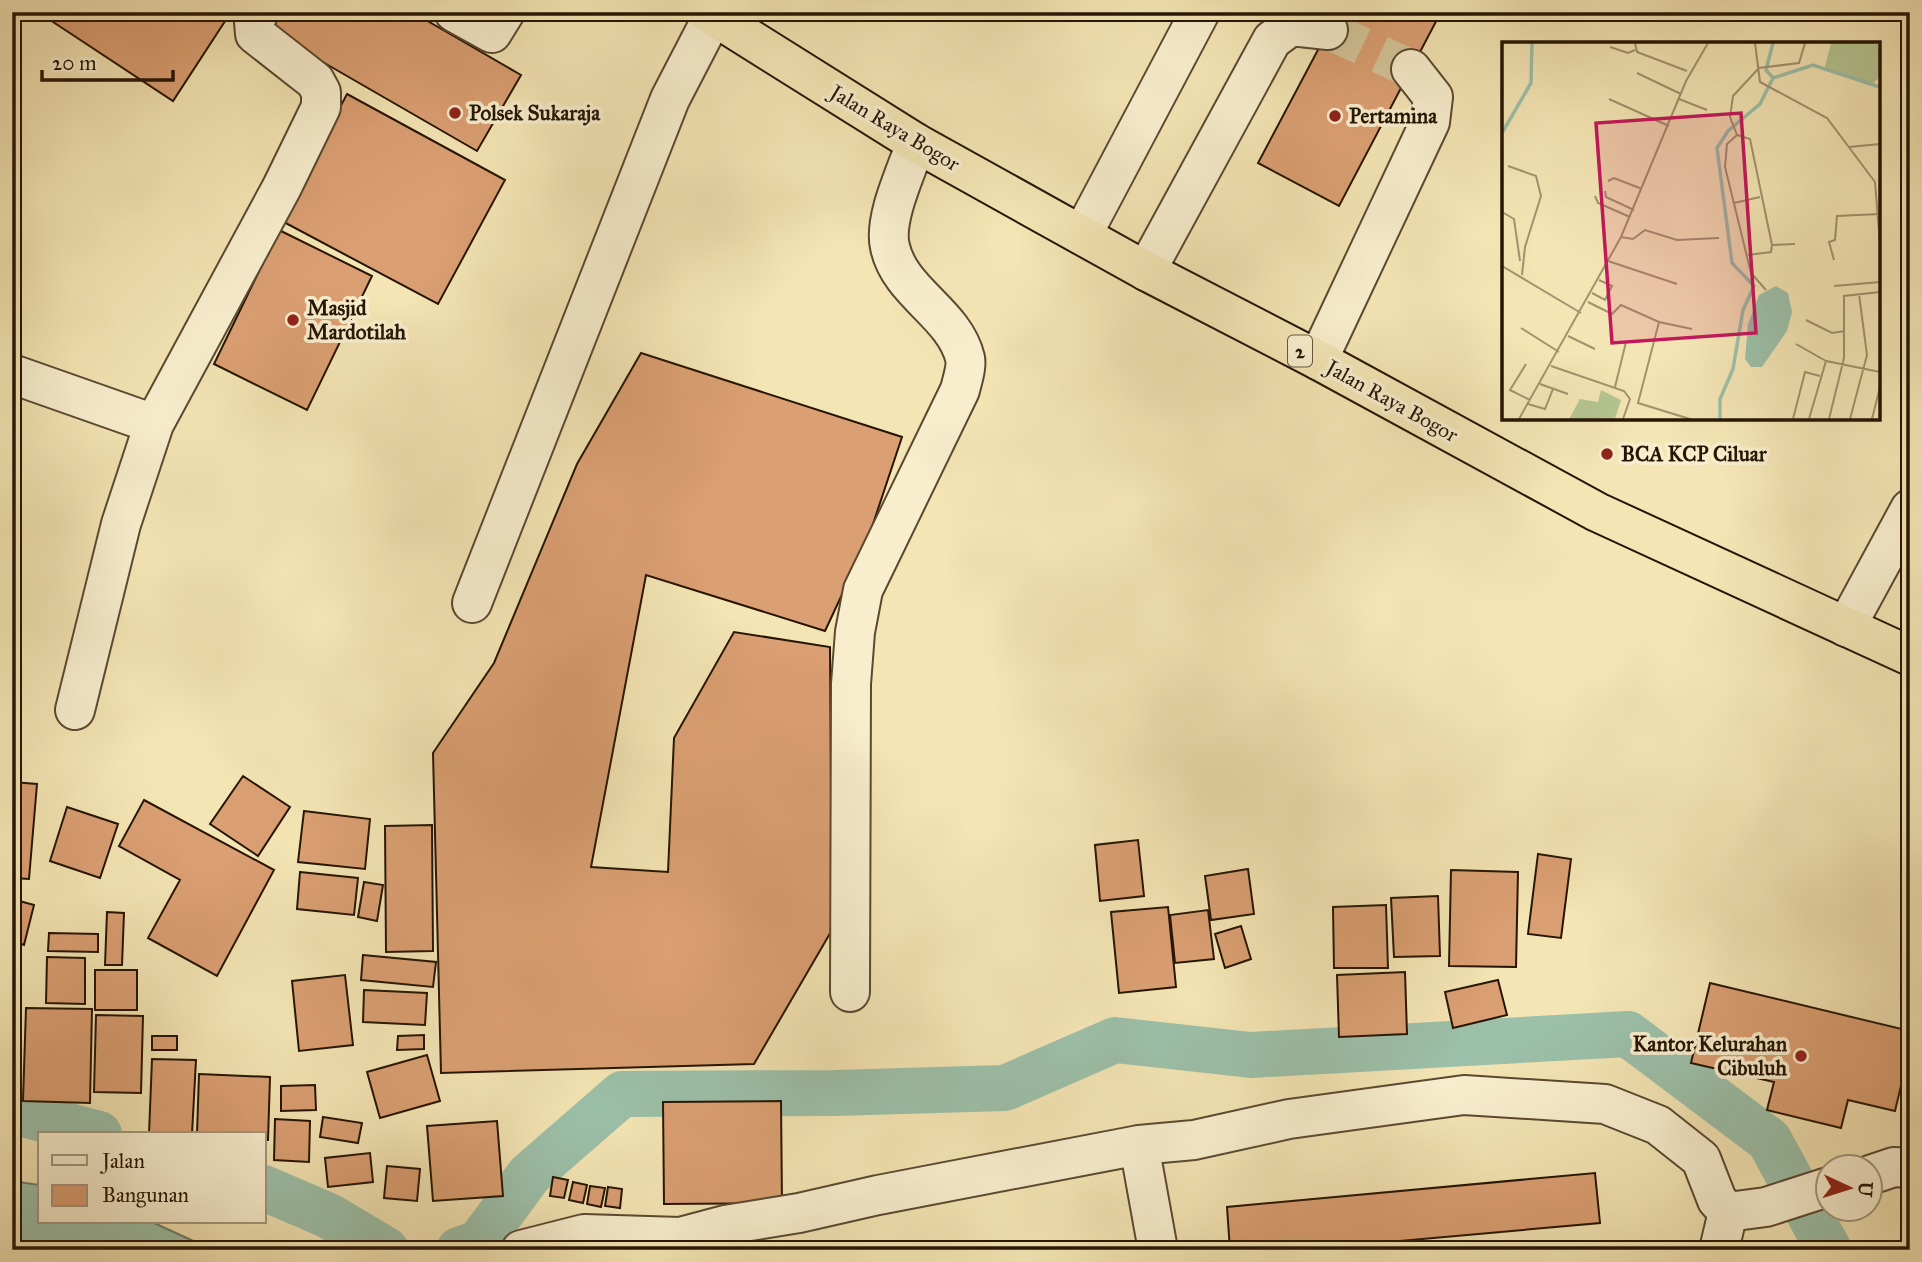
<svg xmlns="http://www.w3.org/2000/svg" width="1922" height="1262" viewBox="0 0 1922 1262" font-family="'IM FELL Great Primer',serif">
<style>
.water{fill:#9cc0a9;stroke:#6d7c67;stroke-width:2}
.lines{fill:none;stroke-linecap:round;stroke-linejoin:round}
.canal{stroke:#9cc0a9;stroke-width:46}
.building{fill:#da9f72;stroke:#261505;stroke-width:2}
.minor-tunnel{stroke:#d5c69a;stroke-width:38;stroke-dasharray:38 19;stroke-linecap:butt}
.minor-casing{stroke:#5a4931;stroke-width:42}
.highway-casing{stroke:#261505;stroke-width:42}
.minor{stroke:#f8eece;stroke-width:38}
.highway{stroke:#f4e5b4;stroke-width:38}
.poi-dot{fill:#8f2418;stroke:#f8eece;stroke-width:2.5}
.labels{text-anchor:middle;stroke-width:7;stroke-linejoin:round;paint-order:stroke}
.shield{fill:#f8eece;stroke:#655641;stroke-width:2}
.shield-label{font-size:19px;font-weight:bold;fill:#261505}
.poi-label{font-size:21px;font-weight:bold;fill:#261505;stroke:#f8eece;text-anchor:start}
.street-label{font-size:21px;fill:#261505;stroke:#f8eece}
.inset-river{fill:none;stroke:#9cc0a9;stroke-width:3.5}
.inset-road{fill:none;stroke:#a2926e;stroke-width:2}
.view{fill:#c2185b;fill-opacity:0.15;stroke:#c2185b;stroke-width:3.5}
.inset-edge{fill:none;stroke:#261505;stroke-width:3.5}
</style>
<rect width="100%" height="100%" fill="#f4e5b4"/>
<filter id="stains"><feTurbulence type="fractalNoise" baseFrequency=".00286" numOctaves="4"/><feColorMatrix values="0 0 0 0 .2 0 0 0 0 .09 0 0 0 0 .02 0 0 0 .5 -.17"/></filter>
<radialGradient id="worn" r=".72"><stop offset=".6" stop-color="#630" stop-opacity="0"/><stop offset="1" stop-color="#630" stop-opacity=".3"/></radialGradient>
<path class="water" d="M12 1181 40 1185V1222H152L213 1250H12Z"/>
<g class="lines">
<path class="canal" d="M12 1111 99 1134
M264 1188 329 1216 386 1250
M459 1250 479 1243 529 1175 622 1094 835 1093 1005 1088 1115 1040 1251 1055 1628 1034 1769 1140 1829 1250"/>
</g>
<path class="building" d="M38 12H231L173 101Z
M271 12H412L521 75 477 151 262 27Z
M1338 12H1441L1339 206 1258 163Z
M347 94 505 180 438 304 280 220Z
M279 230 372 276 307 410 214 364Z
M641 353 902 437 868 539 825 631 646 575 591 867 668 872 674 738 734 632 830 647 832 930 754 1064 441 1073 433 753 494 663 577 464Z
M243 776 290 807 258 856 210 824Z
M12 782 37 784 29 879 12 878Z
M144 800 274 870 217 976 148 938 180 880 119 846Z
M67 807 118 824 100 878 50 861Z
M304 811 370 819 365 869 298 862Z
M432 825 433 951 386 952 385 826Z
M1138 840 1144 896 1100 901 1095 845Z
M1538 854 1571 859 1561 938 1528 934Z
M1248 869 1254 914 1211 920 1205 876Z
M1451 870 1518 872 1516 967 1449 966Z
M300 872 358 878 354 915 297 909Z
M364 882 383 885 377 921 358 917Z
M1438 896 1440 956 1394 957 1391 898Z
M12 899 34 905 24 945 12 941Z
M1386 905 1388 968H1334L1333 907Z
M1168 907 1176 987 1119 993 1111 912Z
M1208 910 1214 959 1175 963 1170 915Z
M107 912 124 913 122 965H105Z
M1241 926 1251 959 1225 968 1215 934Z
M49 933 98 934V952L48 951Z
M363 955 436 962 433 987 361 980Z
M47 957 85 958V1004L46 1003Z
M95 970H137V1010H95Z
M1405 972 1407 1034 1339 1037 1337 975Z
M345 975 353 1045 299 1051 292 981Z
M1498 980 1507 1015 1453 1028 1445 992Z
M1710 983 1910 1031V1048L1895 1111 1848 1100 1841 1128 1767 1110 1774 1082 1691 1063Z
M364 990 427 993 425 1025 363 1022Z
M26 1008 92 1009 90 1103 23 1101Z
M96 1015 143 1016 141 1093 94 1092Z
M424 1035V1049L397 1050 398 1036Z
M152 1036H177V1050H152Z
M427 1055 440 1101 380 1118 367 1072Z
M152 1059 196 1060 192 1134H149Z
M199 1074 270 1077 268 1140H264V1134H197Z
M315 1085 316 1110 281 1111V1086Z
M781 1101 782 1203 664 1204 663 1102Z
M323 1117 362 1123 358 1143 320 1137Z
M275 1119 310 1121 309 1162 274 1160Z
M497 1121 503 1196 433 1201 427 1126Z
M370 1153 373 1182 328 1187 325 1158Z
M387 1166 420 1169 417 1201 384 1198Z
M1595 1173 1600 1223 1299 1250H1230L1227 1207Z
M553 1177 568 1180 564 1198 550 1196Z
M573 1182 587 1185 583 1203 569 1200Z
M590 1186 605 1188 601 1207 587 1204Z
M608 1187 622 1189 620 1208 605 1206Z
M1092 1246V1250H1051Z"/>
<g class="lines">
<path class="minor-tunnel" d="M1328 30 1411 69"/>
<g class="minor-casing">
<path id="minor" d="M454 12 492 33 505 12
M1082 235 1200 12
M1146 271 1272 40 1291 26 1328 30
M1318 360 1430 122 1433 97 1411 69
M12 374 154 424
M472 603 670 99 713 16
M1846 627 1910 509
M75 710 121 524 154 424 282 187 321 107V92L315 81 255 34 254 22 259 12
M850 992 851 684 855 632 863 590 960 390C962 381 967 367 965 358 954 313 900 293 890 247 883 219 907 170 916 143
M1139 1145 1158 1250
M1870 1175 1894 1167 1910 1168
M521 1250 584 1234 680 1237 725 1225 799 1213 878 1195 1139 1145 1194 1140 1289 1119 1464 1095 1605 1104 1658 1125 1701 1159 1717 1200 1728 1212
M1719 1250 1728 1212 1766 1207 1828 1187"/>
</g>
<g class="highway-casing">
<path id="highway" d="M707 12 916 143 1146 271 1318 360 1597 512 1910 656"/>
</g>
<use href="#minor" class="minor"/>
<use href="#highway" class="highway"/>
</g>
<g class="poi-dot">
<circle cx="455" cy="113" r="7"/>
<circle cx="1335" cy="116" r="7"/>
<circle cx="293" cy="320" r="7"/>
<circle cx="1607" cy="454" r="7"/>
<circle cx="1801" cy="1056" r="7"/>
</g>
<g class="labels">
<rect class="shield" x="1288" y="335.5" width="24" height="31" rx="5"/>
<g class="shield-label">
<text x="1300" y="358">2</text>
</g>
<g class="poi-label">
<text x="469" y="120">Polsek Sukaraja</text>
<text x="1349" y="123">Pertamina</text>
<text x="307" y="315">Masjid<tspan x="307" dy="24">Mardotilah</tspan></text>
<text x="1621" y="461">BCA KCP Ciluar</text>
<text x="1787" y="1051" text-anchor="end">Kantor Kelurahan<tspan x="1787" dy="24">Cibuluh</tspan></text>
</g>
<g class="street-label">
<text transform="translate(895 128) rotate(31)" y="7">Jalan Raya Bogor</text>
<text transform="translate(1392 401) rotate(29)" y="7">Jalan Raya Bogor</text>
</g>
</g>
<g transform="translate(1502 42)">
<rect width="378" height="378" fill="#f4e5b4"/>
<path d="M329 1H378V35L370 42 322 28ZM99 348 119 358 113 377H67L78 357 96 360Z" fill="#b5c692"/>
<path d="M274 244 286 251 290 270 285 289 260 325H249L243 317 246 282 257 253Z" fill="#9cc0a9"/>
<path class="inset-river" d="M271 1 264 28 271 36 311 23 378 45M0 91 29 41 30 1M218 377V357L231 327 241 268 252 244 230 221 215 106 226 89 258 62 271 36"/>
<path class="inset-road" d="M133 1 135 10 185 29M253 1 258 40 325 76 373 140 378 202M108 5 126 11 133 8M135 31 179 52M107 57 167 84M177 57 205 68M235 93 225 102 223 125 249 231 264 248M347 105 378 102M6 124 34 134 39 154 23 205 20 233M106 139 112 136 140 147M103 149 104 155 132 168M93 154 96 161 128 175M232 161 258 155M0 170 12 177 18 219M119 195 131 197 143 188 175 198 217 196M270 203 293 202M246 213 269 210 270 203 248 97 235 93 228 75 231 54 257 26 297 21 303 1M332 218 327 200 333 198 335 174 378 172M106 219 175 242M0 224 79 271M332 244 378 240M90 251 103 258 110 244 97 238M86 260 110 272 119 263 157 280 190 287M304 278 330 291 343 289M157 280 136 361 188 377M19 286 57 310M66 294 93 307M294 302 324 319M24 322 8 348 28 358M49 324 122 349 128 357 121 377M38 342 66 352M113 345 124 300M26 362 43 367 51 347M17 377 119 195 184 39 206 1M291 377 303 330 318 334M307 377 324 319 378 330M327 377 342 316V254L378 250M348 377 365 313 357 252M370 377 378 345"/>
<path class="view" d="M239 71 254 291 110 301 94 81Z"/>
<rect width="378" height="378" class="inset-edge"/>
</g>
<rect width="1922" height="1262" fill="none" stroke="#f4e5b4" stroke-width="42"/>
<rect x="14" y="14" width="1894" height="1234" fill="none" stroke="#261505" stroke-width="3.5"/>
<rect x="21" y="21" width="1880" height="1220" fill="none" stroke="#261505" stroke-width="2"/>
<rect x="38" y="1132" width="228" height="91" fill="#f8eece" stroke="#a4977e" stroke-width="2"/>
<rect x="52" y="1155" width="35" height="10" fill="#f8eece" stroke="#a4977e" stroke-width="2"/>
<text x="102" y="1168" font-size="21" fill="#261505">Jalan</text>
<rect x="52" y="1185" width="35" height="21" fill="#da9f72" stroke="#a4977e" stroke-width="2"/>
<text x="102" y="1202" font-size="21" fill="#261505">Bangunan</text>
<g transform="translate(1849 1188) rotate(94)"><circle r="33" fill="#f8eece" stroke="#a4977e" stroke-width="2"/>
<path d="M0-5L12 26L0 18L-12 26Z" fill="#8f2418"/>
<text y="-10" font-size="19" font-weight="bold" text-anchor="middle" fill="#261505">U</text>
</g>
<path d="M42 70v10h131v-10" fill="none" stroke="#261505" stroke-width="3.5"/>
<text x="52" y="70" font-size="21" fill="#261505" stroke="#f8eece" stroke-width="5" paint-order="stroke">20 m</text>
<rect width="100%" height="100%" filter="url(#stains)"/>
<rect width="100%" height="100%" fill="url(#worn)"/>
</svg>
